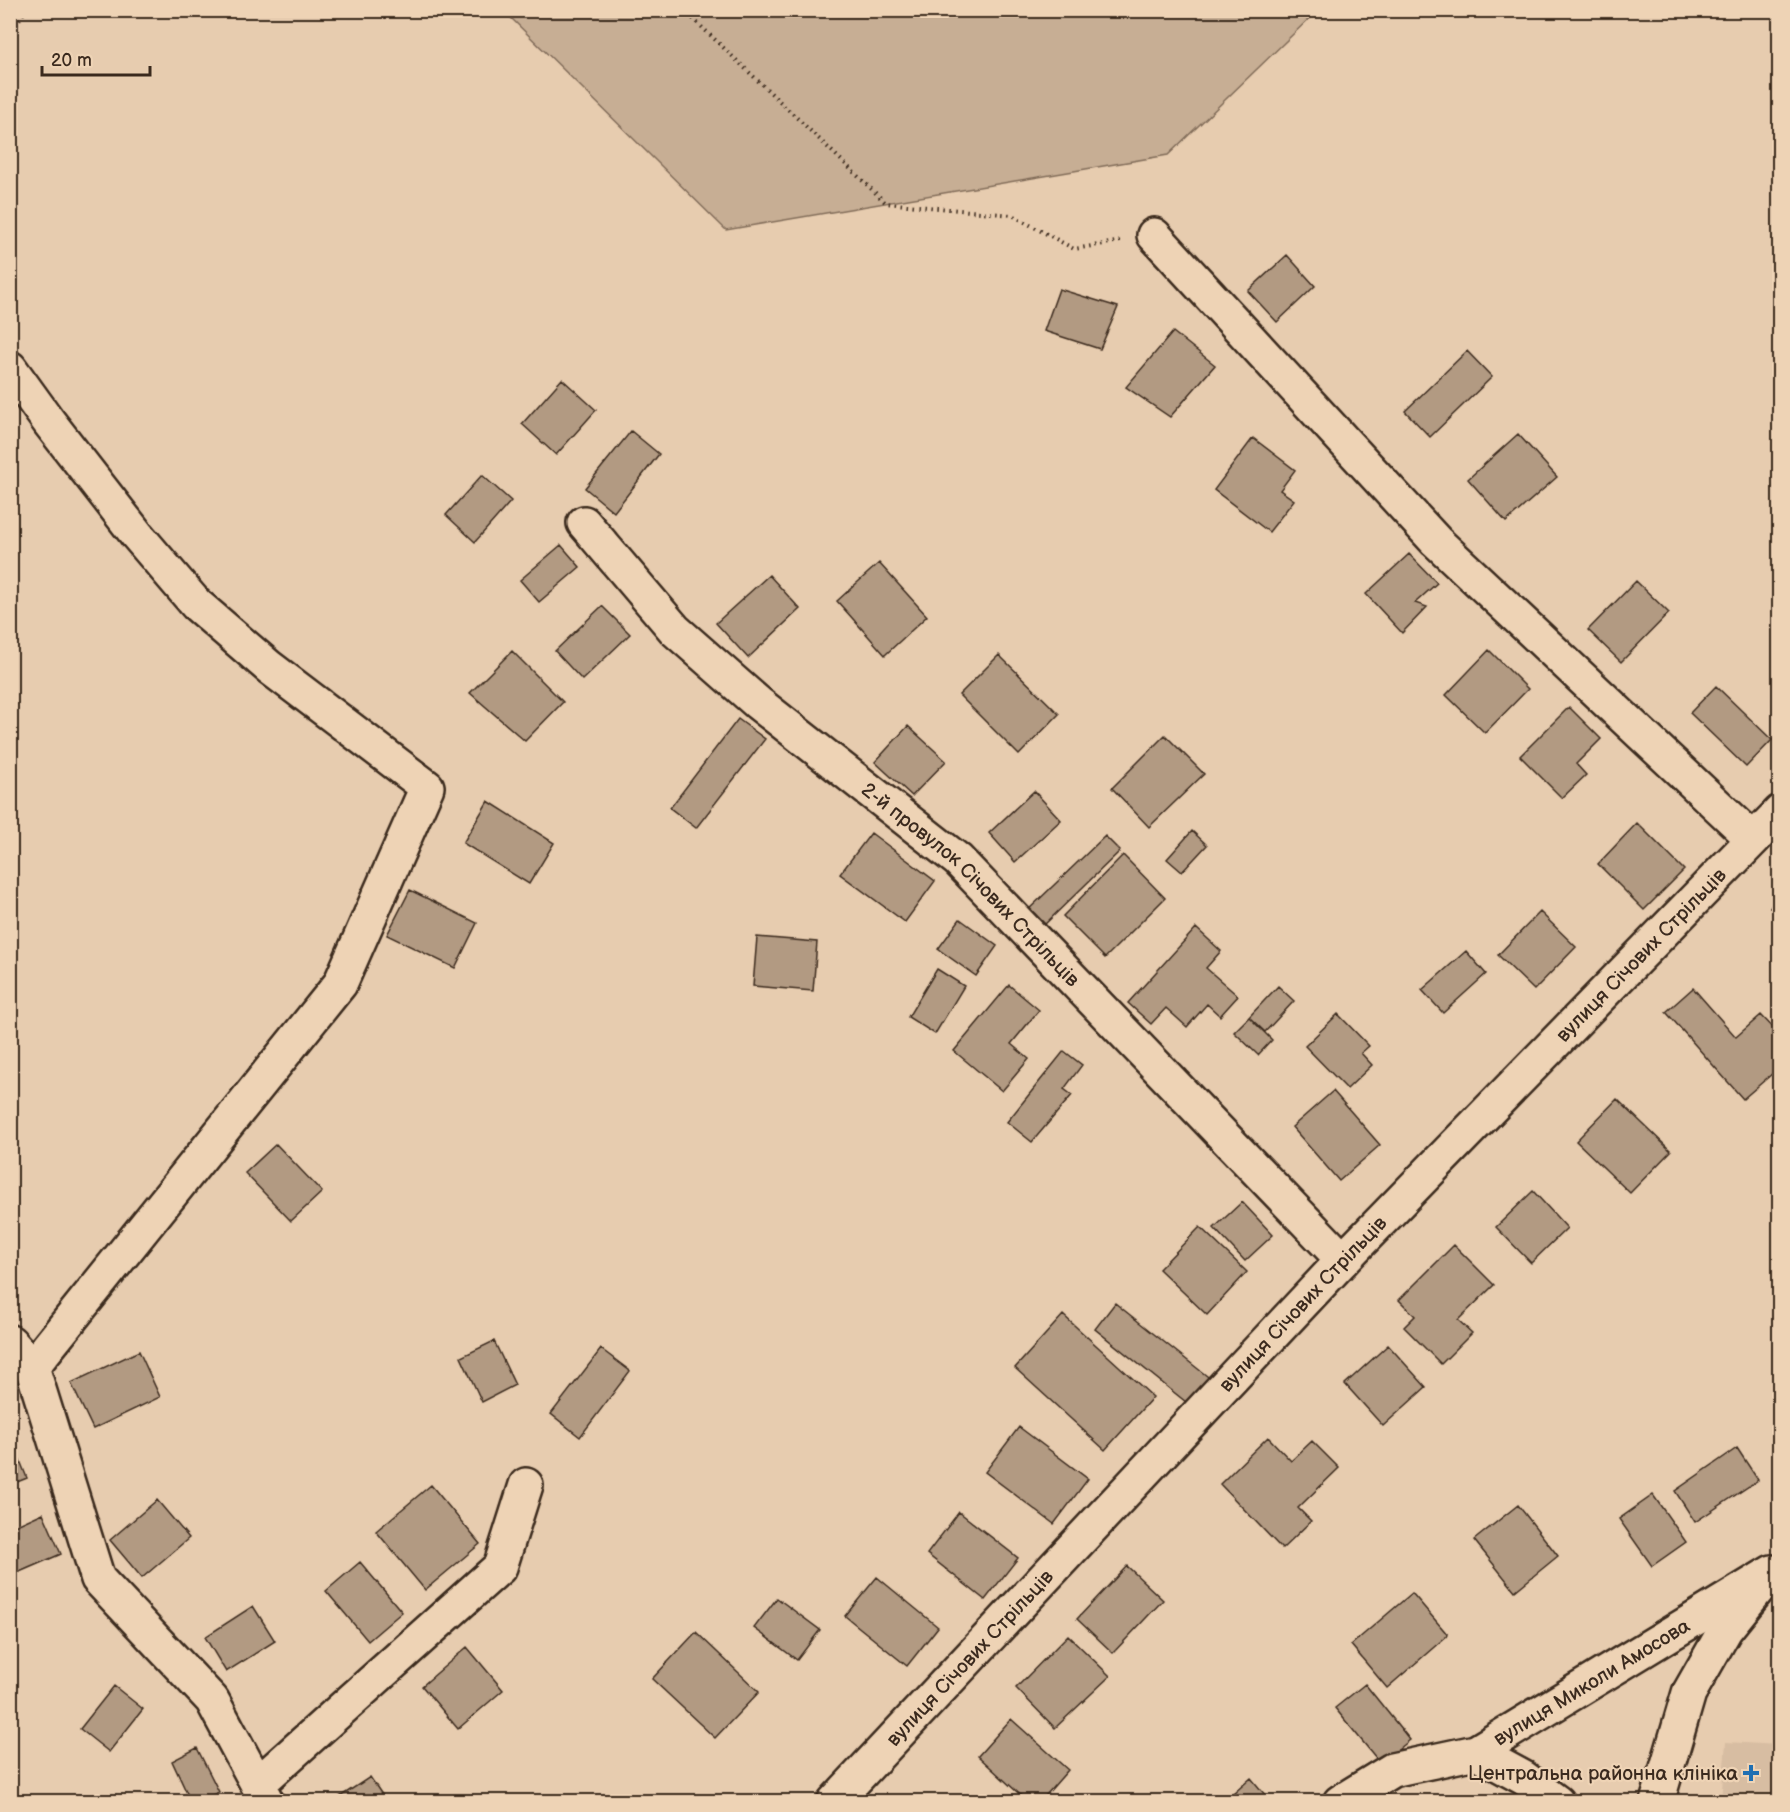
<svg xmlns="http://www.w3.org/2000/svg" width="1790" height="1812" viewBox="0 0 1790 1812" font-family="'Balsamiq Sans',sans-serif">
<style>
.built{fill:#d7bda2}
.green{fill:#c7ae94;stroke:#816c59;stroke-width:1.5}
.building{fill:#b29a82;stroke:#3b2a1e;stroke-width:1.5}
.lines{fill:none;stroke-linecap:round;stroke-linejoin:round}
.minor-casing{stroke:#3b2a1e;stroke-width:38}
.path{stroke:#3b2a1e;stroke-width:4;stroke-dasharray:1.5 4.5;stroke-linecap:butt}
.minor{stroke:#eed3b5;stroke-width:33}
.poi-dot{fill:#1f6fb2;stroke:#eed3b5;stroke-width:2}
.labels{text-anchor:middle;stroke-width:4.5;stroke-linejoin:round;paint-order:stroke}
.street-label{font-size:20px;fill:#3b2a1e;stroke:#eed3b5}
.poi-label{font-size:20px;fill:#3b2a1e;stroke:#eed3b5;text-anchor:end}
</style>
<rect width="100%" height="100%" fill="#e7ccaf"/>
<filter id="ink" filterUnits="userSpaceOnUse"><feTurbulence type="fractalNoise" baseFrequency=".0167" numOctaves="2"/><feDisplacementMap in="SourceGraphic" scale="12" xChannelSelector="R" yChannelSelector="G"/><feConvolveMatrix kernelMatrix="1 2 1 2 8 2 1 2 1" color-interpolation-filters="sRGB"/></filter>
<g filter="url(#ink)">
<path class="built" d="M1726 1742 1779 1745V1801H1721Z"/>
<path class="green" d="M504 11H1317L1168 155 726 230Z"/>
<path class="building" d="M1287 255 1315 286 1277 322 1248 291Z
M1059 289 1118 307 1100 349 1044 331Z
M1173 332 1215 365 1170 417 1126 387Z
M1467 351 1492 377 1430 437 1405 411Z
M562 379 596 410 556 455 522 424Z
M631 431 659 454 614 512 585 488Z
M1518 434 1557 477 1506 522 1468 479Z
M1253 438 1295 470 1280 490 1294 500 1269 532 1214 490Z
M482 475 511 501 475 542 446 515Z
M561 545 580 567 539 602 520 580Z
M1409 554 1437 583 1415 603 1427 607 1402 633 1366 594Z
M879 563 927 616 885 655 837 601Z
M769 575 800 609 748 658 716 623Z
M1636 581 1669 613 1621 662 1588 630Z
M602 606 630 634 582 680 555 651Z
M1489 650 1528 689 1485 733 1446 695Z
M512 651 563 702 525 741 470 693Z
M999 655 1059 714 1019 755 959 695Z
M1716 686 1772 740 1746 767 1690 713Z
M1569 707 1601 739 1576 764 1586 775 1562 798 1520 756Z
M738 719 765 739 696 828 670 808Z
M908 726 946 761 912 796 875 762Z
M1165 735 1204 774 1149 827 1112 788Z
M1034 791 1061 820 1015 862 989 833Z
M488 801 554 843 529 884 463 843Z
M1637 823 1684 870 1644 910 1598 864Z
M1192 831 1207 845 1182 872 1167 859Z
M871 833 935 881 905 922 840 874Z
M1105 836 1120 851 1041 928 1026 912Z
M1123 855 1165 898 1105 958 1063 916Z
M410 890 477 923 455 968 387 935Z
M1780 899V917L1770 907Z
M1540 912 1576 947 1534 990 1498 955Z
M960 919 997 946 976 976 938 949Z
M1196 928 1221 951 1206 968 1238 996 1220 1016 1207 1004 1187 1027 1166 1008 1151 1024 1128 1003Z
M757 937 817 942 813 991 753 986Z
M1466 951 1486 974 1443 1013 1422 990Z
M937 969 964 986 935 1034 908 1017Z
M1009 985 1039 1010 1011 1044 1029 1059 1002 1091 954 1051Z
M1278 986 1294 1001 1265 1032 1249 1017Z
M1693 988 1736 1037 1761 1015 1780 1035V1067L1743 1099 1666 1012Z
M1338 1014 1369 1046 1361 1053 1372 1065 1347 1089 1305 1046Z
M1249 1017 1272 1040 1258 1055 1234 1032Z
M1064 1051 1082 1065 1064 1089 1072 1095 1032 1142 1007 1122Z
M1333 1091 1380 1145 1339 1181 1292 1127Z
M1617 1099 1671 1151 1630 1193 1576 1141Z
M276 1144 322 1192 291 1221 245 1173Z
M1533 1191 1567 1228 1531 1263 1496 1227Z
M1242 1202 1273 1235 1245 1261 1214 1228Z
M1200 1227 1247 1272 1207 1315 1159 1269Z
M1454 1245 1494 1285 1458 1320 1472 1333 1441 1364 1404 1327 1415 1316 1399 1300Z
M1115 1303 1212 1380 1191 1406 1095 1329Z
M1063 1315 1153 1397 1105 1450 1015 1368Z
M494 1341 515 1385 482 1402 461 1357Z
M1388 1345 1426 1387 1383 1426 1345 1384Z
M601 1349 630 1371 580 1437 551 1414Z
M139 1351 160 1397 93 1429 71 1383Z
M1019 1427 1088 1479 1054 1524 985 1472Z
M1268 1437 1291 1461 1312 1441 1339 1468 1298 1508 1311 1521 1282 1549 1220 1484Z
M13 1443 27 1478 10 1485V1444Z
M1737 1448 1758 1480 1695 1522 1675 1491Z
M431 1485 480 1544 425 1590 376 1531Z
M1653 1495 1686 1542 1652 1566 1619 1519Z
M157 1500 189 1538 142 1578 110 1540Z
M1518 1505 1558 1556 1515 1591 1474 1540Z
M959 1512 1018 1558 985 1600 927 1554Z
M43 1513 61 1554 10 1576V1528Z
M360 1562 402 1612 368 1641 326 1591Z
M1127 1566 1163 1600 1113 1653 1077 1619Z
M877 1577 938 1627 907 1666 845 1616Z
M1412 1593 1448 1635 1387 1688 1351 1645Z
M777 1598 820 1630 797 1660 754 1628Z
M253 1606 275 1641 226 1672 205 1637Z
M696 1632 759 1692 715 1738 652 1679Z
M1068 1635 1110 1676 1055 1728 1016 1688Z
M467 1647 503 1690 458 1729 422 1686Z
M1365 1684 1410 1740 1381 1764 1335 1708Z
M114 1686 143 1709 109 1752 80 1729Z
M1011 1719 1068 1770 1040 1802H1028L978 1756Z
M197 1748 219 1792 198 1802H191L172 1761Z
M370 1777 387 1802H332Z
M1251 1778 1271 1802H1224Z"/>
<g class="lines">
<g class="minor-casing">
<g id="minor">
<path d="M1154 235 1436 541 1753 839"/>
<path d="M10 368 49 422 137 535 196 604 269 667 427 787 340 984 32 1367"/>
<path id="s1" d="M584 523 675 630 758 703 958 860 1343 1260"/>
<path d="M10 1342 32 1367 98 1579 212 1700 267 1802"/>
<path d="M1476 1752 1524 1778 1557 1802"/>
<path d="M258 1784 500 1567 526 1485"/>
<path id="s2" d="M834 1802 1343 1260 1780 812"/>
<path id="s3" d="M1340 1802 1392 1770 1476 1752 1772 1572"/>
<path d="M1657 1802 1689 1693 1725 1630 1758 1589"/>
</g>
</g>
<path class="path" d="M684 10 886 203 1012 215 1074 249 1121 241
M10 35 25 10"/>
<use href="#minor" class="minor"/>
</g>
</g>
<path class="poi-dot" d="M1748 1764h6v6h6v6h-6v6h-6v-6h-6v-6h6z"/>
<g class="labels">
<g class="street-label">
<text dy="7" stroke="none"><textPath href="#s1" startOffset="531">2-й провулок Січових Стрільців</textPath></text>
<text dy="7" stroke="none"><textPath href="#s2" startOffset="1170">вулиця Січових Стрільців</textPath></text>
<text dy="7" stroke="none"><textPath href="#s2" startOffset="684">вулиця Січових Стрільців</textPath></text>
<text dy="7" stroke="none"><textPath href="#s2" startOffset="198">вулиця Січових Стрільців</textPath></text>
<text dy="7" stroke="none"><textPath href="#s3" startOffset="282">вулиця Миколи Амосова</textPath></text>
</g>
<g class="poi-label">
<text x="1738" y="1780">Центральна районна клініка</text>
</g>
</g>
<rect width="1790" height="1812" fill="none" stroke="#eed3b5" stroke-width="36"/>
<rect x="18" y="18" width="1754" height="1776" fill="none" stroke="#3b2a1e" stroke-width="2" filter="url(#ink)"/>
<path d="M42 66v9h108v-9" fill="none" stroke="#3b2a1e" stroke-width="3"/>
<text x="51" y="66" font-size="18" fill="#3b2a1e" stroke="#eed3b5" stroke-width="4.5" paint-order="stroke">20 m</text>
</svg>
